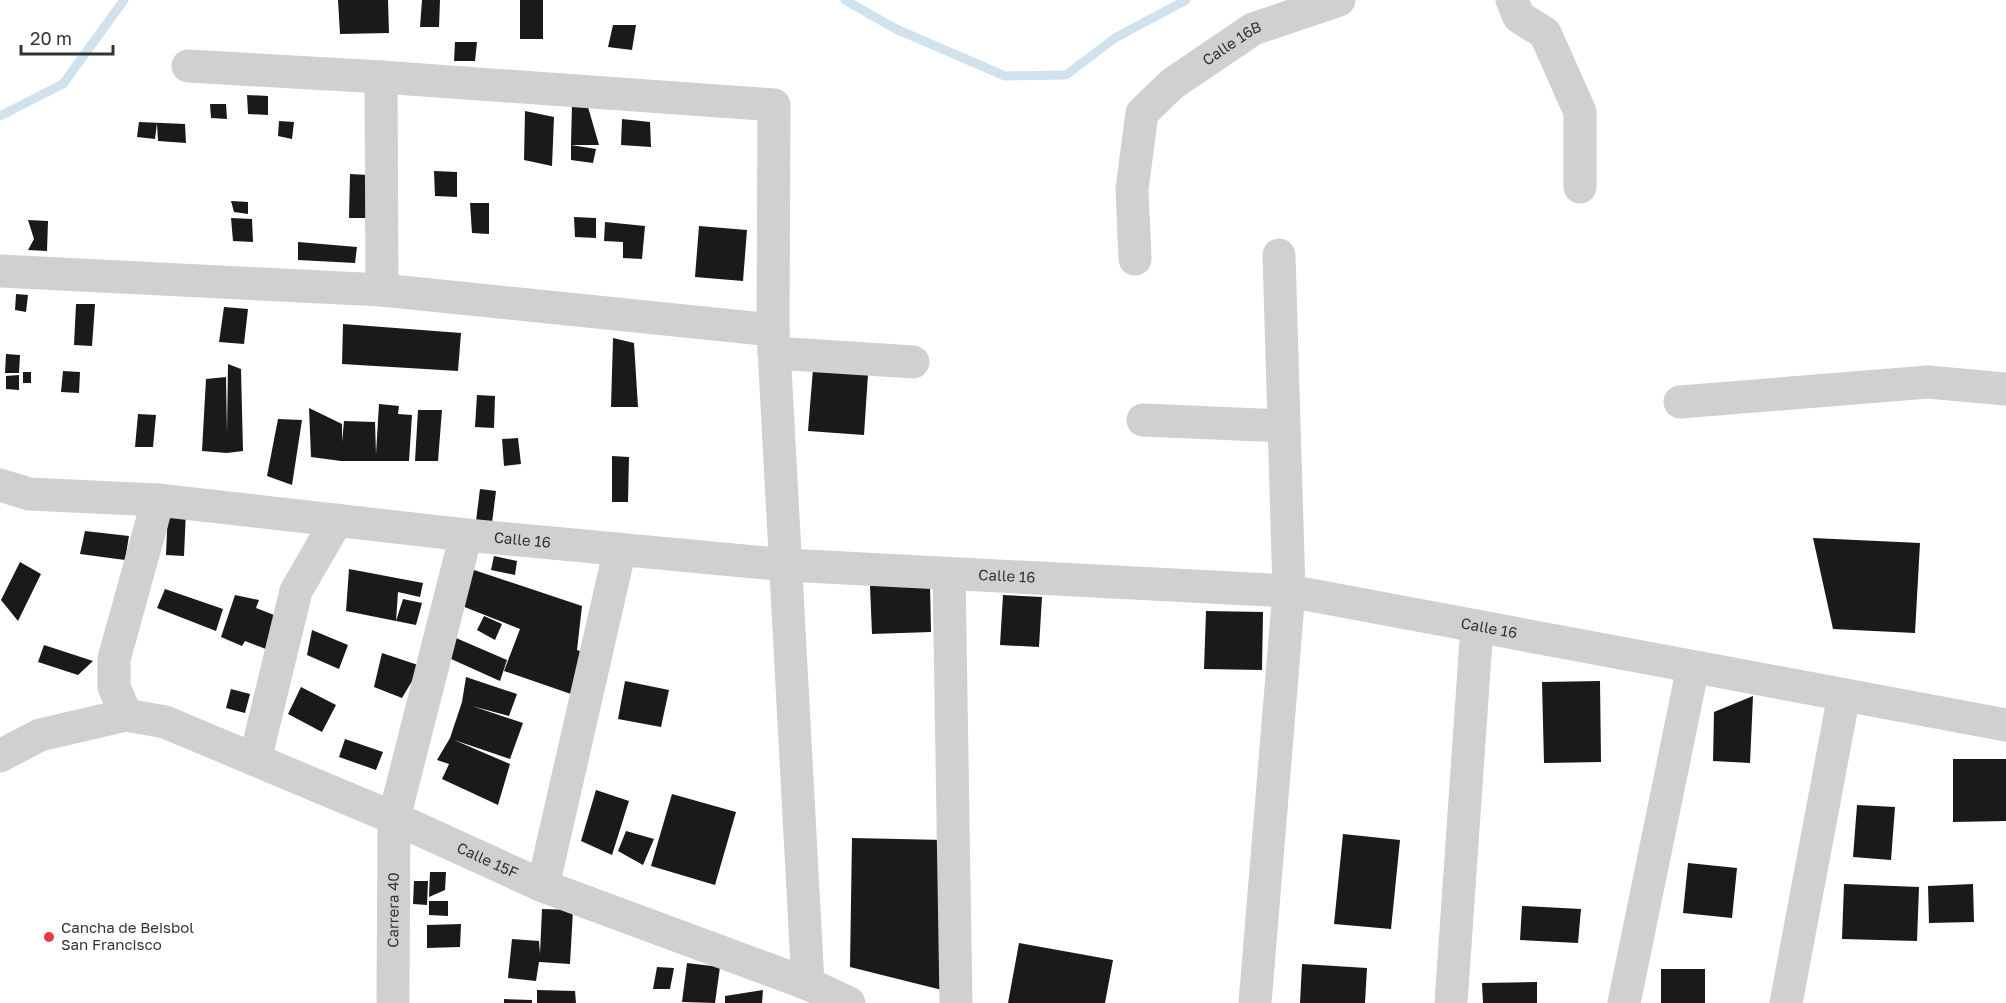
<svg xmlns="http://www.w3.org/2000/svg" width="2006" height="1003" viewBox="0 0 2006 1003" font-family="'Golos Text',sans-serif">
<style>
.lines{fill:none;stroke-linecap:round;stroke-linejoin:round}
.stream{stroke:#cfe2ee;stroke-width:9}
.building{fill:#1a1a1a}
.minor{stroke:#d0d0d0;stroke-width:33}
.poi-dot{fill:#e63946;stroke:#fff;stroke-width:2}
.labels{text-anchor:middle;stroke-width:6;stroke-linejoin:round;paint-order:stroke}
.street-label{font-size:15px;fill:#333;stroke:#fff}
.poi-label{font-size:15px;fill:#333;stroke:#fff;text-anchor:start}
</style>
<rect width="100%" height="100%" fill="#fff"/>
<g class="lines">
<path class="stream" d="M845 0 896 29 1005 76 1066 75 1115 38 1186 0
M0 116 63 84 124 0"/>
</g>
<path class="building" d="M338 0H388L389 33 340 34Z
M422 0H440L439 27H420Z
M520 0H543V39H520Z
M613 25H636L632 50 608 47Z
M455 42H477L475 61H454Z
M247 95 268 96V115L248 114Z
M210 104H226L227 119 211 118Z
M572 104 588 107 599 145H571L596 149 593 163 571 160V145Z
M525 111 554 117 552 166 524 160Z
M622 119 650 122 651 147 621 145Z
M279 121 294 122 292 139 278 136Z
M139 122 185 124 186 143 158 141 157 123 155 139 137 137Z
M434 171 457 172V197L435 196Z
M350 174 368 175 367 218H349Z
M231 201 248 202V214L234 212Z
M470 203H489V234L472 233Z
M574 217 596 218V238L575 237Z
M231 218 252 219 253 242 233 241Z
M28 220 48 221 47 251 28 250 34 239Z
M605 222 645 226 642 259 623 258V242L604 241Z
M699 226 747 230 743 281 695 277Z
M298 242 357 247 355 263 298 260Z
M16 294 28 295 26 312 15 310Z
M76 304H95L92 346 74 345Z
M224 307 248 309 244 344 219 342Z
M343 324 461 333 458 371 342 364Z
M613 338 634 343 638 407H611Z
M6 354 20 355 19 373H5Z
M228 364 241 369 243 451 227 453 202 451 206 379 226 377 227 433Z
M813 369 868 374 864 435 808 431Z
M63 371 80 372 79 393 61 392Z
M23 372H31V383H23Z
M19 375V390L6 389V376Z
M477 395 495 396 494 428 475 427Z
M379 404 399 406 398 414 412 415 409 461H341L311 457 309 408 342 424V442L344 421 375 422 376 454Z
M418 410H442L438 461H415Z
M138 414 156 415 153 447H135Z
M278 419 302 420 292 485 267 476Z
M518 438 521 464 504 466 502 439Z
M612 456 629 457 628 502H612Z
M480 489 496 491 492 523 476 521Z
M168 509 186 510 184 556 166 555Z
M85 531 129 536 125 560 80 554Z
M1813 538 1920 543 1915 633 1833 629Z
M494 556 517 561 515 575 491 570Z
M20 562 41 574 18 621 1 600Z
M468 568 582 606 577 650 588 654 571 694 504 671 520 629 457 604Z
M349 569 423 583 420 597 398 592 396 621 346 611Z
M930 585 931 632 872 634 870 586Z
M165 589 223 609 216 631 157 608Z
M235 595 259 600 256 608 287 620 274 652 245 641 242 646 221 637Z
M1003 595 1042 597 1039 647 1000 645Z
M403 599 422 603 416 625 396 621Z
M1206 611 1263 612 1262 670 1204 669Z
M484 616 502 624 495 640 477 630Z
M312 630 348 645 339 669 307 655Z
M449 635 507 660 500 681 440 654Z
M44 645 93 661 78 675 38 662Z
M382 653 421 666 402 698 374 687Z
M466 677 517 694 509 716 472 706 523 723 510 759 454 740 510 764 498 805 442 779 449 764 437 760 450 738 462 702Z
M625 681 669 690 661 727 618 719Z
M1600 681 1601 762 1544 763 1542 682Z
M301 687 336 705 322 732 288 714Z
M231 689 250 694 245 713 226 708Z
M1753 696 1750 763 1713 761 1714 712Z
M345 739 383 752 376 770 339 757Z
M1953 759H2006V821L1953 822Z
M596 790 629 801 612 855 581 841Z
M672 794 736 812 715 885 651 866Z
M1857 805 1895 807 1891 860 1853 857Z
M626 831 654 839 643 865 618 851Z
M1343 834 1400 840 1391 929 1334 924Z
M852 838 945 840 942 990 850 967Z
M1688 863 1737 868 1732 918 1683 913Z
M430 872H446L445 890 429 897Z
M414 881H428L427 905 413 904Z
M1844 884 1919 887 1917 941 1842 939Z
M1973 884 1974 922 1929 923 1928 886Z
M429 901H448V916L429 915Z
M1522 906 1581 909 1578 943 1520 940Z
M542 909 573 910 570 964 539 962 536 981 508 978 512 939 539 941 540 954Z
M461 924 460 947 427 948V925Z
M1019 943 1113 960 1105 1003H1008Z
M687 963 720 967 715 1003 682 1002Z
M1302 964 1367 968 1365 1003H1300Z
M657 967 674 968 670 989H653Z
M1661 969H1705V1003H1661Z
M1537 982V1003H1483L1482 983Z
M537 990 575 991 576 1003H537Z
M763 990 762 1003H725V996Z
M504 999 532 1000V1003H504Z"/>
<g class="lines">
<g class="minor">
<path d="M1512 0 1519 17 1545 33 1580 112V187"/>
<path d="M188 66 381 77 774 105 773 330 808 984"/>
<path d="M381 77 382 290"/>
<path id="s1" d="M1135 259 1132 189 1142 113 1172 84 1253 29 1339 0"/>
<path d="M0 271 382 290 773 330"/>
<path d="M774 353 913 362"/>
<path d="M1680 402 1928 382 2006 389"/>
<path d="M1143 420 1282 426"/>
<path id="s2" d="M0 485 29 494 158 500 466 535 787 565 1289 591 2006 725"/>
<path d="M949 574 956 1003"/>
<path d="M126 715 114 687V659L158 500"/>
<path id="s3" d="M0 756 40 735 126 715 165 722 394 818 543 886 808 984 849 1003"/>
<path d="M255 760 296 591 337 520"/>
<path d="M543 886 620 549"/>
<path id="s4" d="M393 1003 394 818 466 535"/>
<path d="M1255 1003 1289 591 1279 255"/>
<path d="M1451 1003 1477 626"/>
<path d="M1624 1003 1693 667"/>
<path d="M1786 1003 1844 695"/>
</g>
</g>
<circle class="poi-dot" cx="49" cy="937" r="6"/>
<g class="labels">
<g class="street-label">
<text dy="5" stroke="none"><textPath href="#s1" startOffset="261">Calle 16B</textPath></text>
<text dy="5" stroke="none"><textPath href="#s2" startOffset="526">Calle 16</textPath></text>
<text dy="5" stroke="none"><textPath href="#s2" startOffset="1012">Calle 16</textPath></text>
<text dy="5" stroke="none"><textPath href="#s2" startOffset="1498">Calle 16</textPath></text>
<text dy="5" stroke="none"><textPath href="#s3" startOffset="524">Calle 15F</textPath></text>
<text dy="5" stroke="none"><textPath href="#s4" startOffset="93">Carrera 40</textPath></text>
</g>
<g class="poi-label">
<text x="61" y="933">Cancha de Beisbol<tspan x="61" dy="17">San Francisco</tspan></text>
</g>
</g>
<path d="M21 45v9h92v-9" fill="none" stroke="#333333" stroke-width="3"/>
<text x="30" y="45" font-size="18" fill="#333333" stroke="#ffffff" stroke-width="4.5" paint-order="stroke">20 m</text>
</svg>
